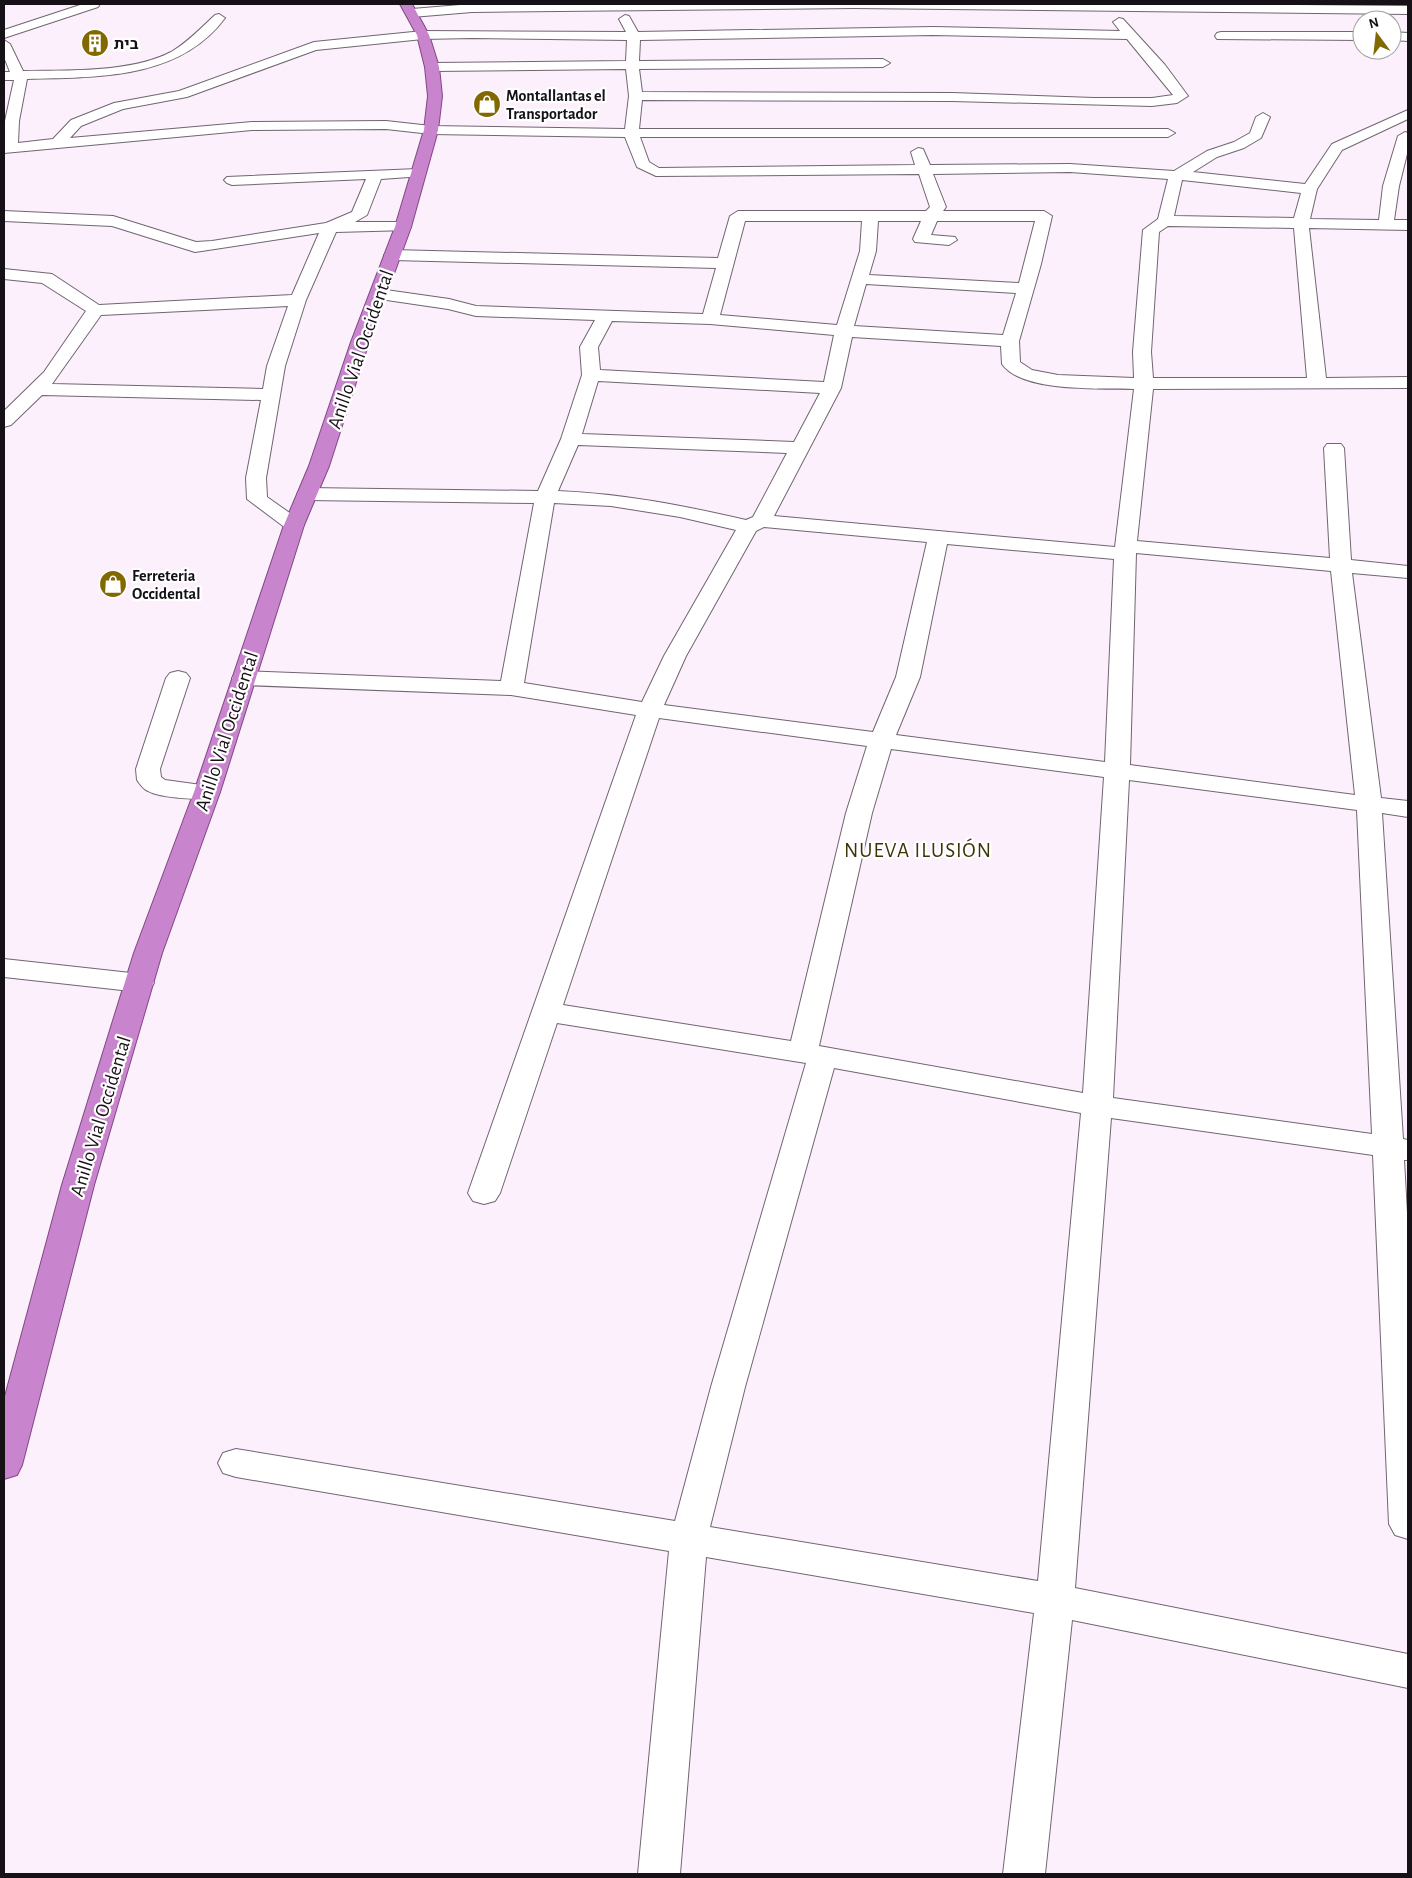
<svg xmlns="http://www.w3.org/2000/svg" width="1412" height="1878" viewBox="0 0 1412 1878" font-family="'Alegreya Sans',Heebo,sans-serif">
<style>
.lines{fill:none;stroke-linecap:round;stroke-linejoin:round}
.minor-casing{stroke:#706570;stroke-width:2}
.trunk-casing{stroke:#814884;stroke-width:2}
.minor{fill:#fff;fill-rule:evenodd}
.trunk{fill:#c884cc;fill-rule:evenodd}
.labels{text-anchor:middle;stroke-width:4.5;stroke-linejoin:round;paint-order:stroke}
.far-poi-label{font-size:16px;font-weight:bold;fill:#161116;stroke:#fff;text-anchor:start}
.street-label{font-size:20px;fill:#161116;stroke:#fff}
.neighbourhood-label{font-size:21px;letter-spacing:1px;fill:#3e3207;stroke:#fff}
</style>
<rect width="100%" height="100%" fill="#fdf0fd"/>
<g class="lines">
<g class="minor-casing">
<path id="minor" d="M83 4H100L98 7 4 38V30Z
M472 4H1168L1408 6V14L854 8 472 12 412 17 406 13 412 9Z
M219 14 225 18C179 80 97 77 27 79L19 121 18 143 53 139 71 120 114 103 179 91 314 42 423 31 626 32 619 19 625 15 629 16 638 32 933 27 1120 31 1113 22 1119 18 1123 19 1165 65 1188 96 1177 103 1152 106 952 101 642 100 639 129H1168L1175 133 1168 137H640L649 162 659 168 915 165 911 152 918 148 923 149 930 165 1070 164 1174 171 1207 151 1234 142 1250 133 1256 117 1263 113 1270 117 1261 138 1244 148 1217 157 1193 172 1305 184 1332 144 1408 110V119L1342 150 1317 189 1310 219 1379 220 1383 186 1398 136 1405 132 1408 133V150L1399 186 1394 220H1408V230L1309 228 1326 378 1408 377V388L1153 389 1137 541 1330 558 1324 448 1327 444H1341L1344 448 1351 560 1408 566V578L1352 573 1381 798 1408 801V817L1382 813 1403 1139 1408 1140V1160H1404L1408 1230V1539L1395 1535 1389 1524 1373 1155 1111 1118 1075 1588 1408 1654V1688L1072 1620 1045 1874H1003L1034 1613 706 1557 680 1874H638L669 1551 236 1477 223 1473 218 1463 223 1453 236 1449 675 1521 711 1387 806 1063 557 1023 500 1193 495 1201 484 1204 473 1201 468 1193 636 715 511 695 244 685 236 683 232 678 236 673 244 671 501 681 534 503 307 500 300 498 297 494 300 490 307 488 538 491 561 439 582 375 580 347 595 320 476 316 448 309 373 298 371 294 373 290 379 289 449 299 476 306 703 314 716 268 392 260 384 255 392 250 718 258 730 216 738 211H926L930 207 919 174 656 176 637 167 625 137 431 134 386 129 252 130 4 153 5 121 14 80H4V72H10L4 57V40L10 44 23 71C67 70 131 73 171 52 187 43 201 28 215 15ZM933 35 1127 39 1173 95 1152 98H1094L952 93 642 92 639 69 883 67 890 63 883 59 639 61 640 40ZM472 38 627 40 626 61 432 63 425 67 432 71 626 69 629 96 625 129 431 126 386 121 252 122 70 138 81 126 123 109 187 97 316 50 423 39ZM1070 172 1168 179 1158 219 1143 230 1133 352 1134 378 1058 375 1032 370 1020 362 1019 341 1041 264 1052 216 1044 211H943L946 207 933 174ZM1182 180 1301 193 1294 218 1174 216ZM745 221H862L860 251 837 325 720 315ZM878 221H921L913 239 915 242 949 245 957 240 955 237 931 235 937 221H1035L1019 283 869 275 876 251ZM1168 226 1294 228 1307 378H1153L1151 352 1159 232ZM866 284 1016 293 1003 335 854 326ZM612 321 710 324 834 335 824 382 600 370 598 347ZM852 337 1001 346 1002 364C1022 393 1102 388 1134 389L1115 547 774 516 841 388ZM598 381 820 393 794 442 582 434ZM578 445 787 453 753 517 746 520C681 505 624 494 558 491ZM554 503 611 506 680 517 736 530 664 656 642 702 524 683ZM764 527 927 542 896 677 873 732 664 705 686 656 756 531ZM947 544 1114 559 1105 762 896 735 920 677ZM1136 553 1331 571 1355 795 1130 765ZM659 718 867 746 846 813 791 1041 563 1005ZM891 749 1104 777 1083 1093 819 1046 872 813ZM1129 780 1357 810 1372 1134 1113 1098ZM834 1068 1081 1113 1038 1581 710 1527 745 1387Z
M1221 32H1362V40L1217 39 1215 36 1217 33Z
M1392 32 1408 33V41L1392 40Z
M418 169 423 170 425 173 423 176 381 179 367 215 355 222H403L411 227 409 230 336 232 306 300 285 366 266 478 267 497 301 521 304 525 301 529 294 531 287 529 247 499 246 478 261 400 42 395 11 425 4 427V411L44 372 86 311 42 283 4 279V269L52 274 99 305 292 295 319 233 195 252 112 226 4 221V211L113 216 196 242 212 241 326 223 352 212 366 179 232 185 227 183 224 180 227 177ZM288 306 267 366 263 389 52 384 101 315Z
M178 671 186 673 190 678 160 769 161 777 165 780 216 787 220 792 216 797C203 801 160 798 148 791 143 789 140 784 137 780L136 769 166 678 170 673Z
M4 959 140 974 150 977 154 983 150 989 140 992 4 977Z"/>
</g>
<g class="trunk-casing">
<path id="trunk" d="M400 4H412L429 35 439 67 442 96 438 130 411 227 369 342 329 466 304 525 220 792 162 953 94 1185 22 1465 17 1475 4 1479V1400L62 1185 134 953 194 792 284 525 309 466 351 342 395 227 424 130 428 96 425 67 417 35Z"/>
</g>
<use href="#minor" class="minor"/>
<use href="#trunk" class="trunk"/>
</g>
<defs>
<g id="building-disc" transform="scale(1.4375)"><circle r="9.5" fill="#816800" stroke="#fff"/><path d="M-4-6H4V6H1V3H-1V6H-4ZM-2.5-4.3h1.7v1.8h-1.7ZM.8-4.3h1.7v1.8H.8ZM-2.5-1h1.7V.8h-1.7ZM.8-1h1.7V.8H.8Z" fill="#fff"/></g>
<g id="shop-disc" transform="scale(1.4375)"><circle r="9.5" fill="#816800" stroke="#fff"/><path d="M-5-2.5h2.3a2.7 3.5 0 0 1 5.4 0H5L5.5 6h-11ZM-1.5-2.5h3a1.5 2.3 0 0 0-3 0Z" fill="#fff"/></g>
</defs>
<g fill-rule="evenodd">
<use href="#building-disc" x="95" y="43"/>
<use href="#shop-disc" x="487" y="104"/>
<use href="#shop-disc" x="113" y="584"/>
</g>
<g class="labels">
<g class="far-poi-label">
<text x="114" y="49">בית</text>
<text x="506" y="101">Montallantas el<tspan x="506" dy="18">Transportador</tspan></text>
<text x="132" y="581">Ferreteria<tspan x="132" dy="18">Occidental</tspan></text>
</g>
<g class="street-label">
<text transform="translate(360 349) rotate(-71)" y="7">Anillo Vial Occidental</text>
<text transform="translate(226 731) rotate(-72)" y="7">Anillo Vial Occidental</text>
<text transform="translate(100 1116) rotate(-73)" y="7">Anillo Vial Occidental</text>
</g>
<g class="neighbourhood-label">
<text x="918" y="857">NUEVA ILUSIÓN</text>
</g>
</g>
<rect width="1412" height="1878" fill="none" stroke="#161116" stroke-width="10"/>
<g transform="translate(1377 35) rotate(345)"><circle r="24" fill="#ffffff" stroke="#a2a0a2"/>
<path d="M0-4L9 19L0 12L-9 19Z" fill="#816800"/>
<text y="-8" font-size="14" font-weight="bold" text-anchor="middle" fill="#161116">N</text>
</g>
</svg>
